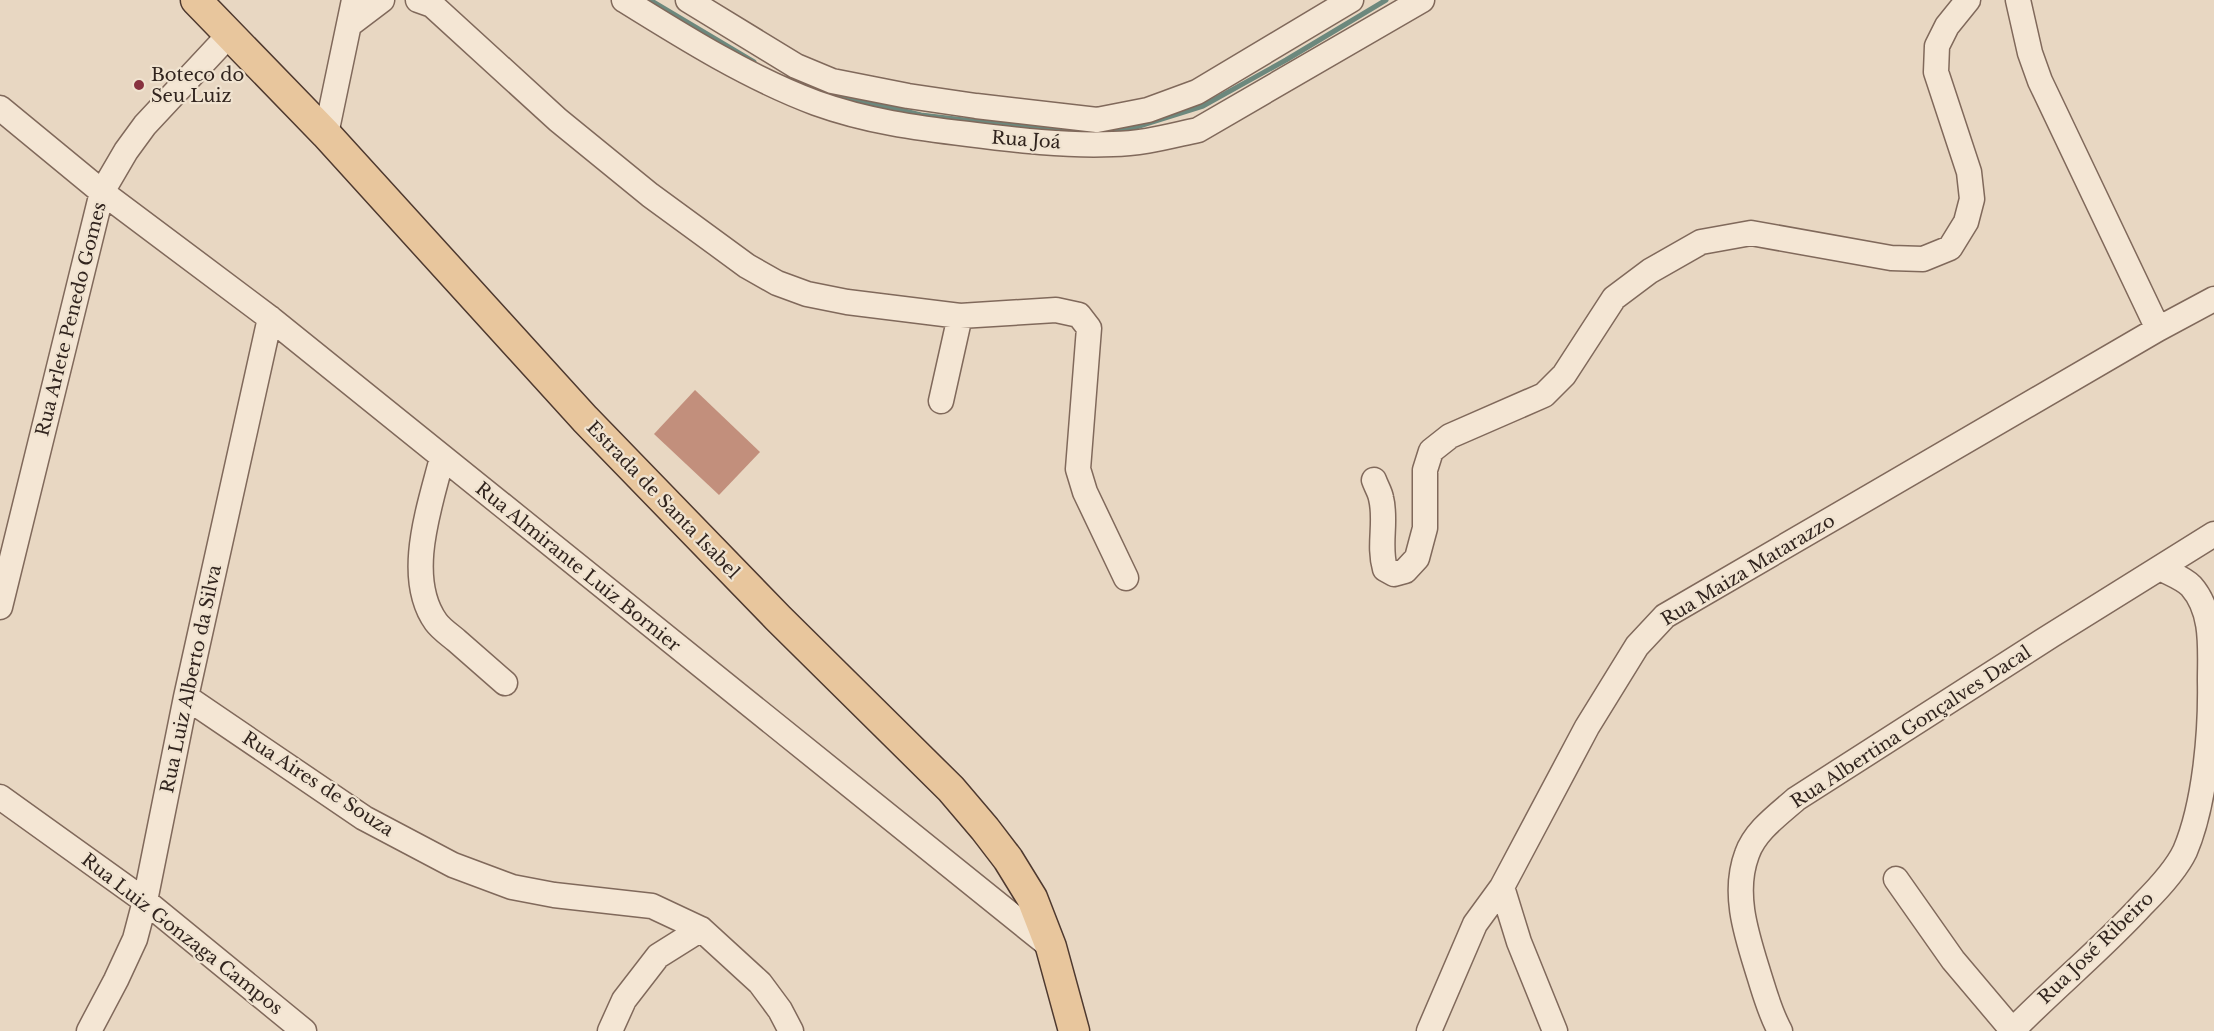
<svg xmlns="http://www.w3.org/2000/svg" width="2214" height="1031" viewBox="0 0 2214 1031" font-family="'Libre Baskerville',serif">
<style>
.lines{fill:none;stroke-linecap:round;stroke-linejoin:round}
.stream{stroke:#6c887d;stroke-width:5}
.building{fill:#c28f7c}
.minor-casing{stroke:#80695b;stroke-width:27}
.major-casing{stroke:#4e392f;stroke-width:33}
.minor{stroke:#f4e6d4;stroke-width:24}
.major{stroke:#e8c69d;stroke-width:30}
.poi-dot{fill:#88323f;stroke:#f0e3d0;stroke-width:2}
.labels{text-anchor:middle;stroke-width:4.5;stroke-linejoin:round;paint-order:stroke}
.poi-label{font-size:18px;fill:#31241e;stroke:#f0e3d0;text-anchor:start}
.street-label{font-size:18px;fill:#31241e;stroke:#f0e3d0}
</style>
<rect width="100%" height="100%" fill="#e8d7c2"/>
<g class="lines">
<path class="stream" d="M650 0 754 62
M805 87 921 115 1068 132
M1092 133 1136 127 1203 106 1286 60 1386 0"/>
</g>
<path class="building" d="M695 390 760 452 719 495 654 434Z"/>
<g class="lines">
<g class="minor-casing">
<path id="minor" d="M418 0 432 5 558 120 650 195 747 266 777 283 807 294 847 302 960 316 1056 310 1079 315 1089 328 1078 469 1085 492 1126 578
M624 0C685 38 749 78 816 103 866 121 916 128 968 134 1016 140 1065 146 1113 144 1142 144 1170 136 1198 130L1422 0
M688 0 796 66 832 81 908 96 976 106 1097 120 1148 110 1197 92 1351 0
M2018 0 2030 53 2040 81 2158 329
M349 25 382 0
M0 108 102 192 270 318 1051 947
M326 134 354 0
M941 401 960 316
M442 458C430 506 404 577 436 622 441 629 450 635 457 641 473 655 489 669 505 683
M1374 480C1376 486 1380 492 1381 498 1387 521 1378 545 1385 569L1394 574 1405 571 1417 558 1425 528V470L1431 451 1450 436 1544 395 1564 375 1614 298 1650 271 1701 242 1751 233 1891 258 1923 259 1950 248 1966 222 1972 199 1969 172 1936 72 1937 46 1947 26 1968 0
M0 607 102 192 126 151 145 125 229 35
M186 697 364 818 453 865 512 887 554 895 652 906 701 929 760 983 780 1010 791 1031
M0 797 145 901 304 1031
M1896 879 1953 960 2013 1031
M1502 887 1519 942 1555 1031
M2013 1030C2055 987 2102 949 2143 904 2158 889 2176 870 2185 851 2205 804 2211 732 2210 681 2210 649 2214 612 2191 586 2183 578 2169 573 2160 568
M89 1031 116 980 135 939 145 901 186 697 270 318
M610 1031 624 1000 658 956 701 929
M1429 1031 1475 924 1502 887 1587 727 1637 646 1665 616 2158 329 2214 299
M1780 1031C1770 1013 1765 994 1759 975 1747 936 1732 894 1747 854 1755 831 1778 815 1796 799L2052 635 2214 534"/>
</g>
<g class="major-casing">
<path id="major" d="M196 0 326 134 585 419 778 618 951 789 985 829 1008 859 1032 898 1051 947 1074 1031"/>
</g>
<use href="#minor" class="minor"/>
<use href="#major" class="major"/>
</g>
<circle class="poi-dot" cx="139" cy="85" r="6"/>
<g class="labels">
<g class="poi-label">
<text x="151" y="81">Boteco do<tspan x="151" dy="21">Seu Luiz</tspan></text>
</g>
<g class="street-label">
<text transform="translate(1026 140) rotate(4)" y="6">Rua Joá</text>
<text transform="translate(71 319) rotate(-76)" y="6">Rua Arlete Penedo Gomes</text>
<text transform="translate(663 500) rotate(46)" y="6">Estrada de Santa Isabel</text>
<text transform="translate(578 567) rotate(39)" y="6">Rua Almirante Luiz Bornier</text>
<text transform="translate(1748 570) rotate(-31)" y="6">Rua Maiza Matarazzo</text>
<text transform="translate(191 679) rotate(-78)" y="6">Rua Luiz Alberto da Silva</text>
<text transform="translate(1911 727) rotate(-33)" y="6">Rua Albertina Gonçalves Dacal</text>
<text transform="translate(318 784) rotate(33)" y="6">Rua Aires de Souza</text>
<text transform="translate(182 934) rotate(38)" y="6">Rua Luiz Gonzaga Campos</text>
<text transform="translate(2096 948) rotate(-44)" y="6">Rua José Ribeiro</text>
</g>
</g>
</svg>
